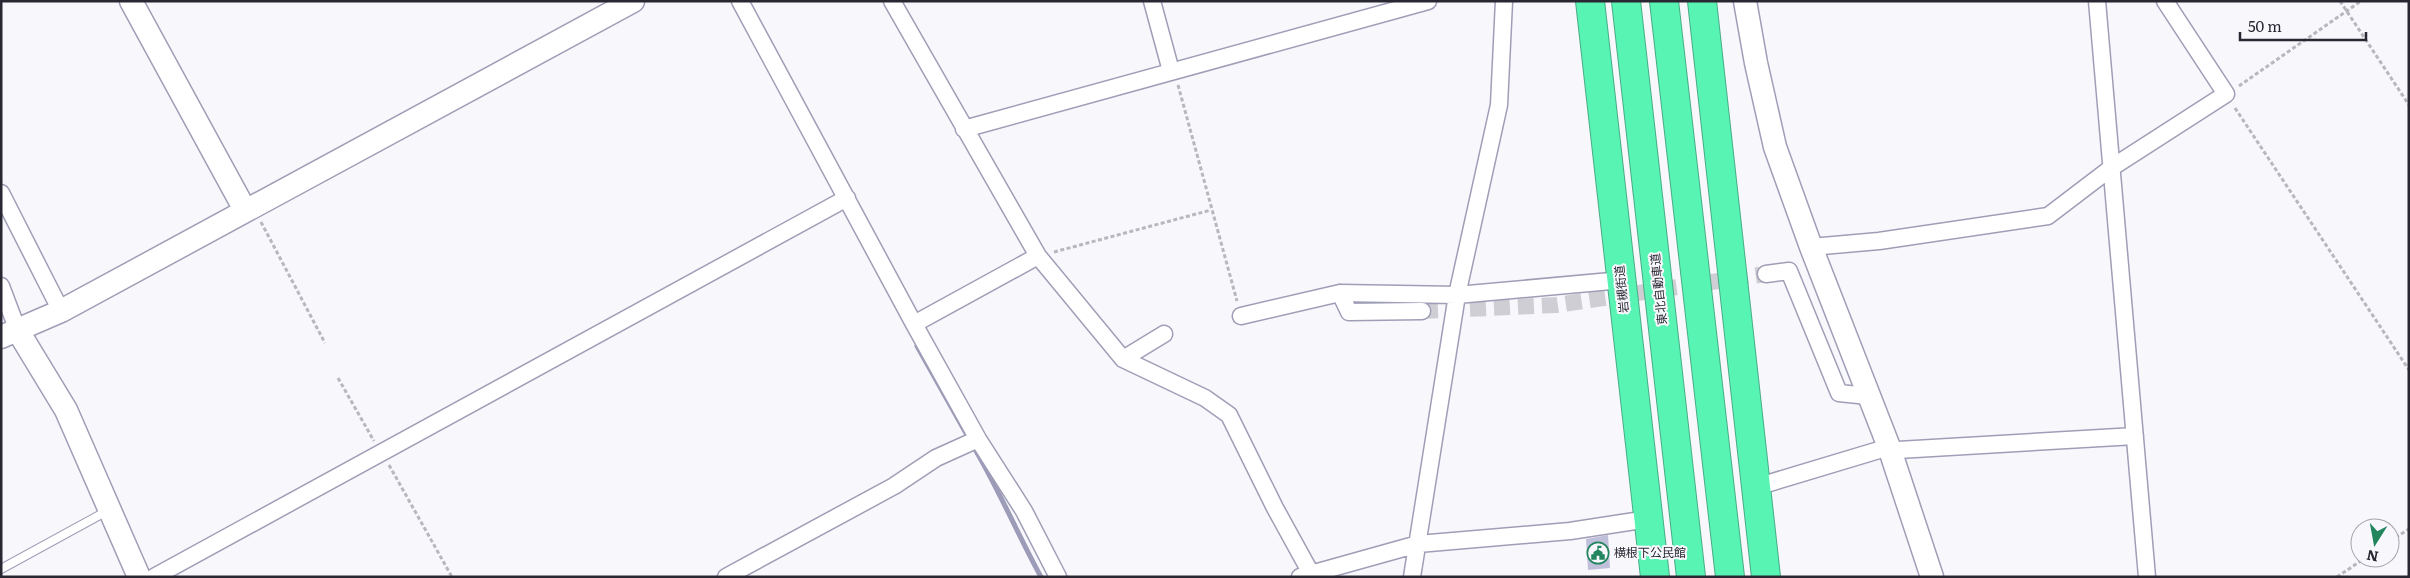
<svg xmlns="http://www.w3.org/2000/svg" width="2410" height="578" viewBox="0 0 2410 578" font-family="Literata,'Noto Sans JP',serif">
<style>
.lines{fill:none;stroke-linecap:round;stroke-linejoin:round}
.stream{stroke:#9c9bb8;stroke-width:5}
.building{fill:#c1c0da}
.street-tunnel{stroke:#ceced4;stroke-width:16;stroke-dasharray:16 8;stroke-linecap:butt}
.lane-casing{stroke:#9f9eb7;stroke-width:10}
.street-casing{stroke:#9f9eb7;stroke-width:19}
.secondary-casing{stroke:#9f9eb7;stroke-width:25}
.highway-casing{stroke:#48ad86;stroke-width:30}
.path{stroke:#b8b7be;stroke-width:3;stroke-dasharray:4 2.5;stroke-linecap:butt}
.lane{stroke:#fff;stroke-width:8}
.street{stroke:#fff;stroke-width:16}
.secondary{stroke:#fff;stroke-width:22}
.highway{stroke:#58f4b3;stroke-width:28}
.labels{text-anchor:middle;stroke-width:4;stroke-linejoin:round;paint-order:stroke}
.street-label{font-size:12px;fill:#292832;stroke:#f7f7fc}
.poi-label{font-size:12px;fill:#292832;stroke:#f7f7fc;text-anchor:start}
</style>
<rect width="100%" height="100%" fill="#f7f7fc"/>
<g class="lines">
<path class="stream" d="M917 346 967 435
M976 451C1000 492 1018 535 1041 577"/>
</g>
<path class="building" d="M1608 535 1610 568 1588 570 1586 539Z"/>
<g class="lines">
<path class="street-tunnel" d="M1422 311 1556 305 1766 274"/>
<g class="lane-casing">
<path id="lane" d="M1 569 107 511"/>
</g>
<g class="street-casing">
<path id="street" d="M740 1 914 324 978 439 1024 511 1058 577
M892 1 1038 256 1123 359 1205 398 1229 415 1275 508 1313 577
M1152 1 1171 71
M2097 1 2147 577
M964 129 1428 1
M1 193 61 311
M1811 247 1879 241 2048 216 2111 168 2226 94 2165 1
M1766 274 1789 271 1839 393 1868 396
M1 286 18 331
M1340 293 1349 312 1422 311
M1241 316 1340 293 1457 295 1622 280
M914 324 1038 256
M1123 359 1164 334
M1756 487 1889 447 1898 450 2135 436
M154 577 847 198
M726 577 894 486 936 458 978 439
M1300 577 1418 544 1570 531 1648 519
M1412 577 1457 295 1499 105 1504 1"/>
</g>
<g class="secondary-casing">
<path id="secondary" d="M131 1 245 210
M1745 1 1756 63 1775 147 1811 247 1889 447 1932 577
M18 331 66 410 139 577
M1 337 61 311 633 1"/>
</g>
<g class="highway-casing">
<path id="highway" d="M1590 1 1655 577
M1626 1 1691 577
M1664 1 1730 577
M1702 1 1766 577"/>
</g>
<path class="path" d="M2340 1 2409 105
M1178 85 1237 301
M2239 86 2361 1
M2235 108 2409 370
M261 222 325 343
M1054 252 1211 210
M338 378 374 441
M389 465 452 577
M2390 541 2409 529
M2337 577 2365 558"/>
<use href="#lane" class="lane"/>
<use href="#street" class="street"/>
<use href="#secondary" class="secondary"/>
<use href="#highway" class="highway"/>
</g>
<defs>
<g id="civic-ring" transform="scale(1.125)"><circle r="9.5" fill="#f7f7fc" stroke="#22855e" stroke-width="1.5"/><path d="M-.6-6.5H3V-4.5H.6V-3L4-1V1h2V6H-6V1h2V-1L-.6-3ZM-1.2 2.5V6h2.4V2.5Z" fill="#22855e"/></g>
</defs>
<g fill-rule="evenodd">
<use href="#civic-ring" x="1598" y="553"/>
</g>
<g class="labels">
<g class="street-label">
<text transform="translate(1622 289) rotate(-96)" y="4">岩槻街道</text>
<text transform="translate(1659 289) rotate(-96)" y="4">東北自動車道</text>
</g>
<g class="poi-label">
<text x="1614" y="557">横根下公民館</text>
</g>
</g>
<rect width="2410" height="578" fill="none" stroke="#292832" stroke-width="5"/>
<g transform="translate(2375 543) rotate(191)"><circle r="24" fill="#f7f7fc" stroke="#a5a4ab"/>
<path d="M0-4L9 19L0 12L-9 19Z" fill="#22855e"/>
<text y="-8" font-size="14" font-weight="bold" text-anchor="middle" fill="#292832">N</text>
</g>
<path d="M2240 32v8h126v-8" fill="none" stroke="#292832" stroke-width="2.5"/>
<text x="2248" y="32" font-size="15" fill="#292832" stroke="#f7f7fc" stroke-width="4" paint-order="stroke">50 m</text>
</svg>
